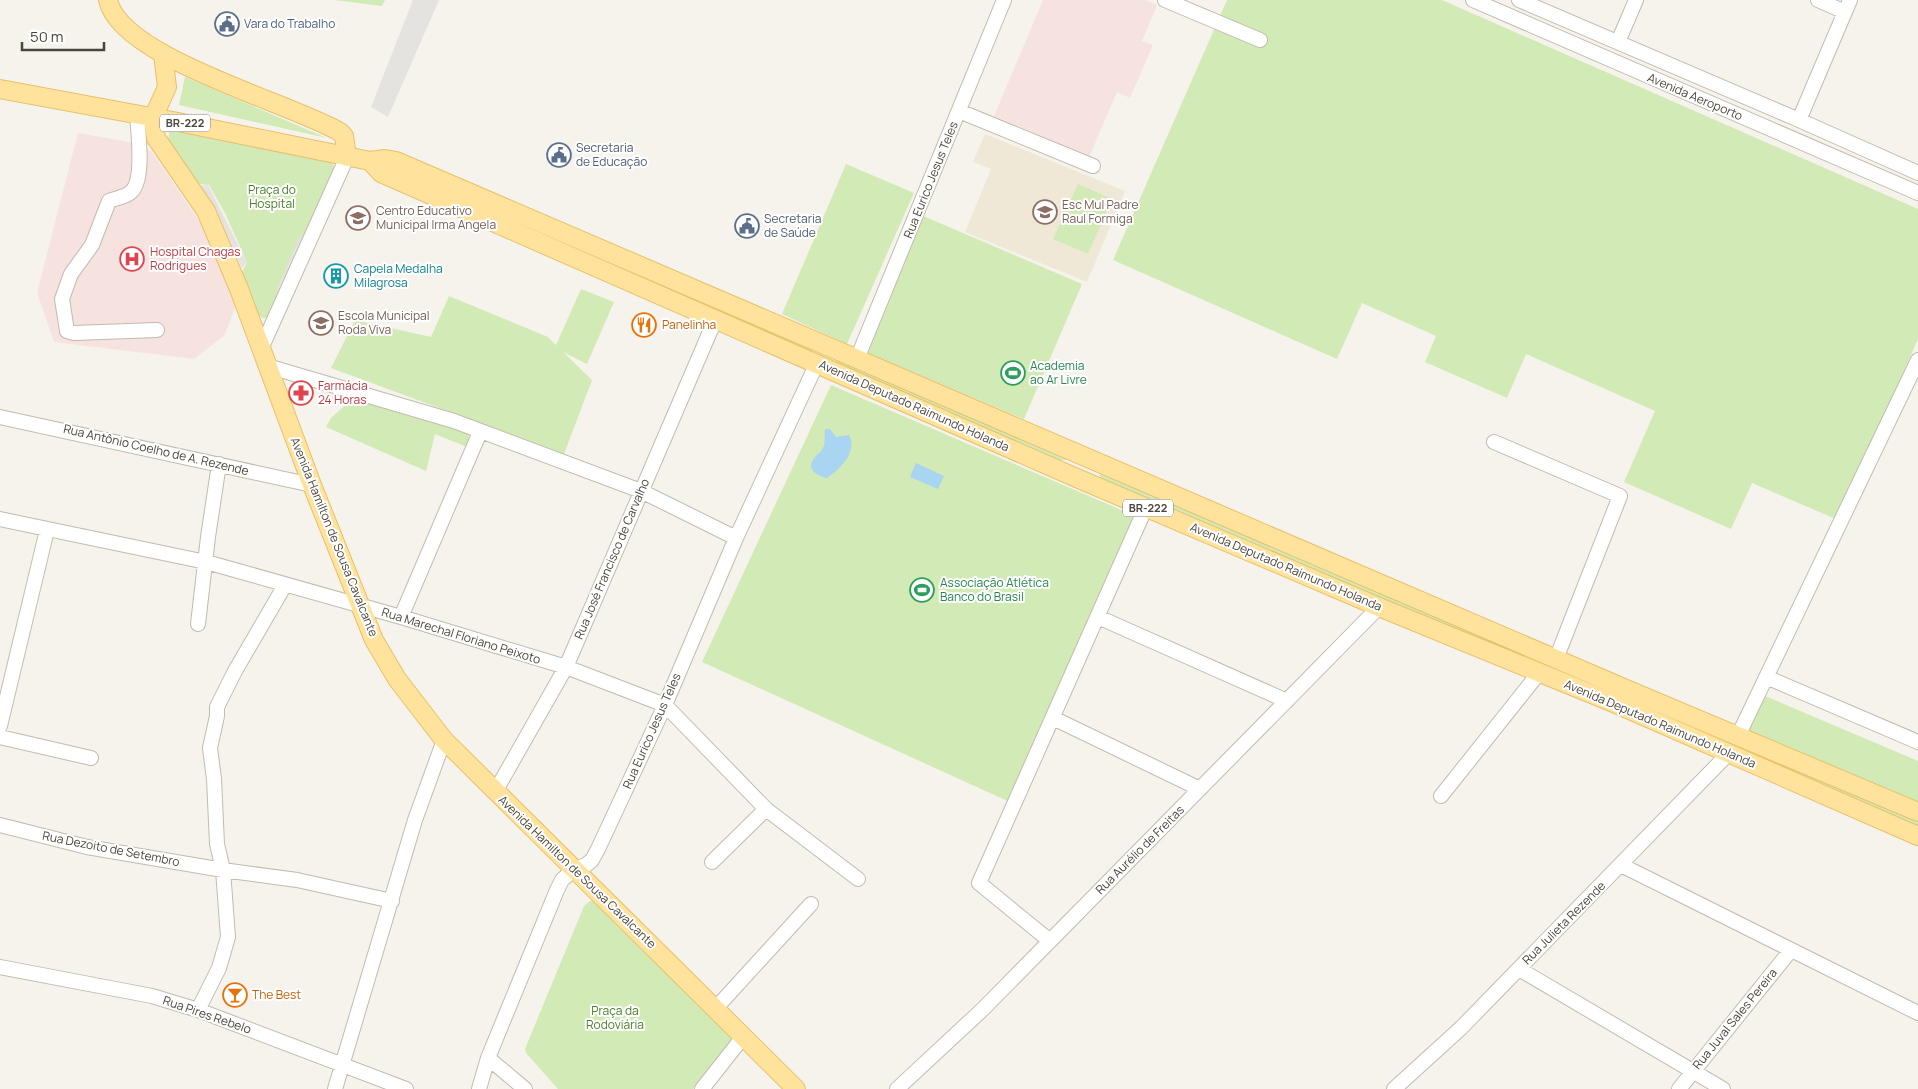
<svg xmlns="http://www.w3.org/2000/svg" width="1918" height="1089" viewBox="0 0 1918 1089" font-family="Manrope,sans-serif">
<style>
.education{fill:#efe8d6}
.medical{fill:#f6e3e0}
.green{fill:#d2eab5}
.parking{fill:#e5e3e0}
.water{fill:#a9d4f2}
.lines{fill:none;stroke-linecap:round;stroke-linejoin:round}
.minor-casing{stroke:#c2bbae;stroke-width:16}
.major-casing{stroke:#e6c16a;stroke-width:20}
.minor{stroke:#fff;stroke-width:14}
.major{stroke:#ffe39c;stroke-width:18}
.labels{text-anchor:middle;stroke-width:4;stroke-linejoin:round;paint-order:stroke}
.shield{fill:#fff;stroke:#817c74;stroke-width:1}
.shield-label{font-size:11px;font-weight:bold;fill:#4b4439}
.service-label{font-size:12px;fill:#4e5e75;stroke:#fff;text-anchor:start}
.street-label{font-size:12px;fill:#4b4439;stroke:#fff}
.park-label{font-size:12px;fill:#4a7f2a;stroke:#fff}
.education-label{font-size:12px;fill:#785e54;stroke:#fff;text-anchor:start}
.health-label{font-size:12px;fill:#be3a42;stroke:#fff;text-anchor:start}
.culture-label{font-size:12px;fill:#0d838f;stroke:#fff;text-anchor:start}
.food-label{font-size:12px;fill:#c56008;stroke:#fff;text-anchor:start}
.leisure-label{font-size:12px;fill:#27864d;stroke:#fff;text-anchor:start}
</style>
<rect width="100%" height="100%" fill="#f6f3ec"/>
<path class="education" d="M985 134 1125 191 1087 282 965 232 991 169 973 162Z"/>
<path class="medical" d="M1043 0H1146L1157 5 1142 41 1153 45 1130 98 1117 92 1089 157 994 116Z
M78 133 135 143 152 152 202 225 238 301 224 336 194 359 54 342 37 293Z"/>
<path class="green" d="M334 0H385L382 6Z
M1227 0H1442L1918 209V339L1838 520 1752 483 1731 529 1624 482 1655 411 1526 354 1507 398 1425 362 1436 336 1362 303 1337 359 1113 260Z
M185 77 327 138 179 105Z
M174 126 326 160 333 164 335 169 270 318H262L258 314 242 272 247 262 225 213 209 185 199 184 168 139 170 129Z
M846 164 914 193 847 344 782 314Z
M394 165 813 345 814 350 810 353 391 172Z
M1078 184 1112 199 1088 254 1053 239Z
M921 215 1082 284 1024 419 863 351Z
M581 289 614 302 587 364 563 352 592 380 564 454 331 368 355 320 431 337 449 296 548 337 556 345Z
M840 357 1080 464 1070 460H1058L836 364V360Z
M831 385 1140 518 1014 804 702 662Z
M353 398 469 434 467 447 435 434 426 471 326 427 331 418Z
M1100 472 1596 685H1586L1100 478Z
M1765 696 1918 761V803L1748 731Z
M1643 701 1918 817V827L1639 707Z
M590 901H595L733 1038 693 1089H558L526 1053 525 1049 584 906Z"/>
<path class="parking" d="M413 0H439L388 117 371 107Z
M208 185 247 262 242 268 200 186Z
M314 228 282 296 277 289 300 236Z"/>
<path class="water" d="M825 429H830L836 437 849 435C858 452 840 469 827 478 816 475 805 469 815 457 817 454 821 452 823 448 826 441 824 436 825 429Z
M916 463 944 476 938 489 910 477Z"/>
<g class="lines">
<g class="minor-casing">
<path id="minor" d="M1165 0 1260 40
M1473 0 1918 193
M1519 0 1799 120 1918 173
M1818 0 1845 12
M1618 42 1636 0
M959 111 1093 166
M137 115C138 132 145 180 131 192 126 197 116 198 109 201L92 245 71 274 62 299 67 331 74 333 157 330
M1799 120 1850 0
M261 349 347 157
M857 359 1004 0
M267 366 454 421 641 491 736 538
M0 417 312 485
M1494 442 1620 496 1556 659
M0 519 206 562 249 574 401 617 566 667 665 705 766 809 858 879
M401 617 480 432
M1098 617 1287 701
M198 624 208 537 219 464
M1766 677 1918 742
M1053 718 1200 789
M0 726 47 530
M1738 736 1918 360
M0 737 91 758
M495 792 566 667 715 320
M1441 796 1539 673
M0 825 87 847 223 870 297 880 392 901
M712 862 766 809
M1621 865 1918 1013
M1050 941 979 883 1146 507
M0 967 152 996 198 1010 406 1089
M1519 969 1723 1089
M716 1008 811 904
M198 1010 219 968 228 937 223 870 217 844 214 779 210 748 217 716V707L235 671 285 585
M488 1058 525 1089
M335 1089 415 820 444 740
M479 1089 488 1058 557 890 562 880 574 869 586 865 592 860 598 849 665 705 736 538 817 363
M702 1089 743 1037
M897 1089 983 1009 1379 607
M1394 1089 1461 1028 1729 753
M1679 1089 1791 950"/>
</g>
<g class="major-casing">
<path id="major" d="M108 0C120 58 291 103 340 132L344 136 347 157
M163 54 167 87 153 118 156 138 206 211 239 289 312 485 374 640 397 679 444 740 796 1089
M0 89 178 122 370 161 385 159 396 161 1626 689 1918 812
M370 161 381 173 1079 479 1379 607 1616 704 1918 836"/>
</g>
<use href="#minor" class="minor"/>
<use href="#major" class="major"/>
</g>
<defs>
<g id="civic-ring" transform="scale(1.25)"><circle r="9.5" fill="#fff" stroke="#5c6f8a" stroke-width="1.5"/><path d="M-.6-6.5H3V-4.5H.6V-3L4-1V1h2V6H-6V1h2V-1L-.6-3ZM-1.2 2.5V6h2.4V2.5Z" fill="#5c6f8a"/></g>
<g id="school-ring" transform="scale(1.25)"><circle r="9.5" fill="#fff" stroke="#8d6e63" stroke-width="1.5"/><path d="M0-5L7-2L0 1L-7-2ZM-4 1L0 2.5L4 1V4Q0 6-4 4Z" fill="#8d6e63"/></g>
<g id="hospital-ring" transform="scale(1.25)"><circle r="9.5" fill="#fff" stroke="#e0444e" stroke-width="1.5"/><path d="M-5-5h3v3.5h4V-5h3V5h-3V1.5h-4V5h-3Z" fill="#e0444e"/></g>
<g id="building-ring" transform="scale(1.25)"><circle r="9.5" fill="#fff" stroke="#0f9aa8" stroke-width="1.5"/><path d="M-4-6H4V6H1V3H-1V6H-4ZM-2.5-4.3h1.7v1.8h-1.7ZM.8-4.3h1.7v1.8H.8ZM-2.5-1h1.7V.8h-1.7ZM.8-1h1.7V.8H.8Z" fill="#0f9aa8"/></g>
<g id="restaurant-ring" transform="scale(1.25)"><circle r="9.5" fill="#fff" stroke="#e8710a" stroke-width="1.5"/><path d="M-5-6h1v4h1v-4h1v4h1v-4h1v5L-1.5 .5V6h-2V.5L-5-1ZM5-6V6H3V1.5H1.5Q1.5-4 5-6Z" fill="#e8710a"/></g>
<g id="stadium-ring" transform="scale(1.25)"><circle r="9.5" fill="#fff" stroke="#2e9e5b" stroke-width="1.5"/><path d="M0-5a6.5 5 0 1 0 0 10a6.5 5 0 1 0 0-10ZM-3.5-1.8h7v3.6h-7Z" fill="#2e9e5b"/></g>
<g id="pharmacy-ring" transform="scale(1.25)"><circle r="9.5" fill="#fff" stroke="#e0444e" stroke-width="1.5"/><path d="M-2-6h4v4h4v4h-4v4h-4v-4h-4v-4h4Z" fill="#e0444e"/></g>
<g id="bar-ring" transform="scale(1.25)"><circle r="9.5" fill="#fff" stroke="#e8710a" stroke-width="1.5"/><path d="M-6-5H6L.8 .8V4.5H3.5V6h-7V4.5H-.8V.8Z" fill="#e8710a"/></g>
</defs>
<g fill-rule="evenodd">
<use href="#civic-ring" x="227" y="24"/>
<use href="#civic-ring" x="559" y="155"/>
<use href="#school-ring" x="1045" y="212"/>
<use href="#school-ring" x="358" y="218"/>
<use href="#civic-ring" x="747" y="226"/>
<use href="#hospital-ring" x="132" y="259"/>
<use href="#building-ring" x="336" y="276"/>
<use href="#school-ring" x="321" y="323"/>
<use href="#restaurant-ring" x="644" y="325"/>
<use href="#stadium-ring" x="1013" y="373"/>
<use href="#pharmacy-ring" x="301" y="393"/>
<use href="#stadium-ring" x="922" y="590"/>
<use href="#bar-ring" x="235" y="995"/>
</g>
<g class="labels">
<g class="shield">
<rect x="160" y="114.5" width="50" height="17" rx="4"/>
<rect x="1123" y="499.5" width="50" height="17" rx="4"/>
</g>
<g class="shield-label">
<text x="185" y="127">BR-222</text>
<text x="1148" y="512">BR-222</text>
</g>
<g class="service-label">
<text x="244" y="28">Vara do Trabalho</text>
<text x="576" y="152">Secretaria<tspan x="576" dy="14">de Educação</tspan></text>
<text x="764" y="223">Secretaria<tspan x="764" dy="14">de Saúde</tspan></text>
</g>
<g class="street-label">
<text transform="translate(1695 97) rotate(23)" y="4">Avenida Aeroporto</text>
<text transform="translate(931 180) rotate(-68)" y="4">Rua Eurico Jesus Teles</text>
<text transform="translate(914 406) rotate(24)" y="4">Avenida Deputado Raimundo Holanda</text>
<text transform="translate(156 450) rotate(13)" y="4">Rua Antônio Coelho de A. Rezende</text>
<text transform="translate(334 537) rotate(68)" y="4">Avenida Hamilton de Sousa Cavalcante</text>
<text transform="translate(612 559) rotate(-67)" y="4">Rua José Francisco de Carvalho</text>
<text transform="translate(1286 567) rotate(23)" y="4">Avenida Deputado Raimundo Holanda</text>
<text transform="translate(461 636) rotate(17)" y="4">Rua Marechal Floriano Peixoto</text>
<text transform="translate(1660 724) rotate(23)" y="4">Avenida Deputado Raimundo Holanda</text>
<text transform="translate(652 731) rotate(-66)" y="4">Rua Eurico Jesus Teles</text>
<text transform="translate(111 849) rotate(11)" y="4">Rua Dezoito de Setembro</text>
<text transform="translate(1140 850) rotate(-45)" y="4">Rua Aurélio de Freitas</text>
<text transform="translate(577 872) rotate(44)" y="4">Avenida Hamilton de Sousa Cavalcante</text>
<text transform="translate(1564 923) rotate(-45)" y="4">Rua Julieta Rezende</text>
<text transform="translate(207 1015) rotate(19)" y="4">Rua Pires Rebelo</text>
<text transform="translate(1735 1019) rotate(-51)" y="4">Rua Juval Sales Pereira</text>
</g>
<g class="park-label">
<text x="272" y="194">Praça do<tspan x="272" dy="14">Hospital</tspan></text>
<text x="615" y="1015">Praça da<tspan x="615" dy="14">Rodoviária</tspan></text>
</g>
<g class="education-label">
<text x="1062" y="209">Esc Mul Padre<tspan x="1062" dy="14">Raul Formiga</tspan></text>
<text x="376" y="215">Centro Educativo<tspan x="376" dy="14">Municipal Irma Angela</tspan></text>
<text x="338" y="320">Escola Municipal<tspan x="338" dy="14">Roda Viva</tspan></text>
</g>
<g class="health-label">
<text x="150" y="256">Hospital Chagas<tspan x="150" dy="14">Rodrigues</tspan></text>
<text x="318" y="390">Farmácia<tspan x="318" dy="14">24 Horas</tspan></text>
</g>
<g class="culture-label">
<text x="354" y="273">Capela Medalha<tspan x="354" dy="14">Milagrosa</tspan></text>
</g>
<g class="food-label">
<text x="662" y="329">Panelinha</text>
<text x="252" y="999">The Best</text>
</g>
<g class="leisure-label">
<text x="1030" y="370">Academia<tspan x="1030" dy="14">ao Ar Livre</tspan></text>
<text x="940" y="587">Associação Atlética<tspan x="940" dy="14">Banco do Brasil</tspan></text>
</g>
</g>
<path d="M22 42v8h82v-8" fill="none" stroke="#4b4439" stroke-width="2.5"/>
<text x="30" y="42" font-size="15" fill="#4b4439" stroke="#ffffff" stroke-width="4" paint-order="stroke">50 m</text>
</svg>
